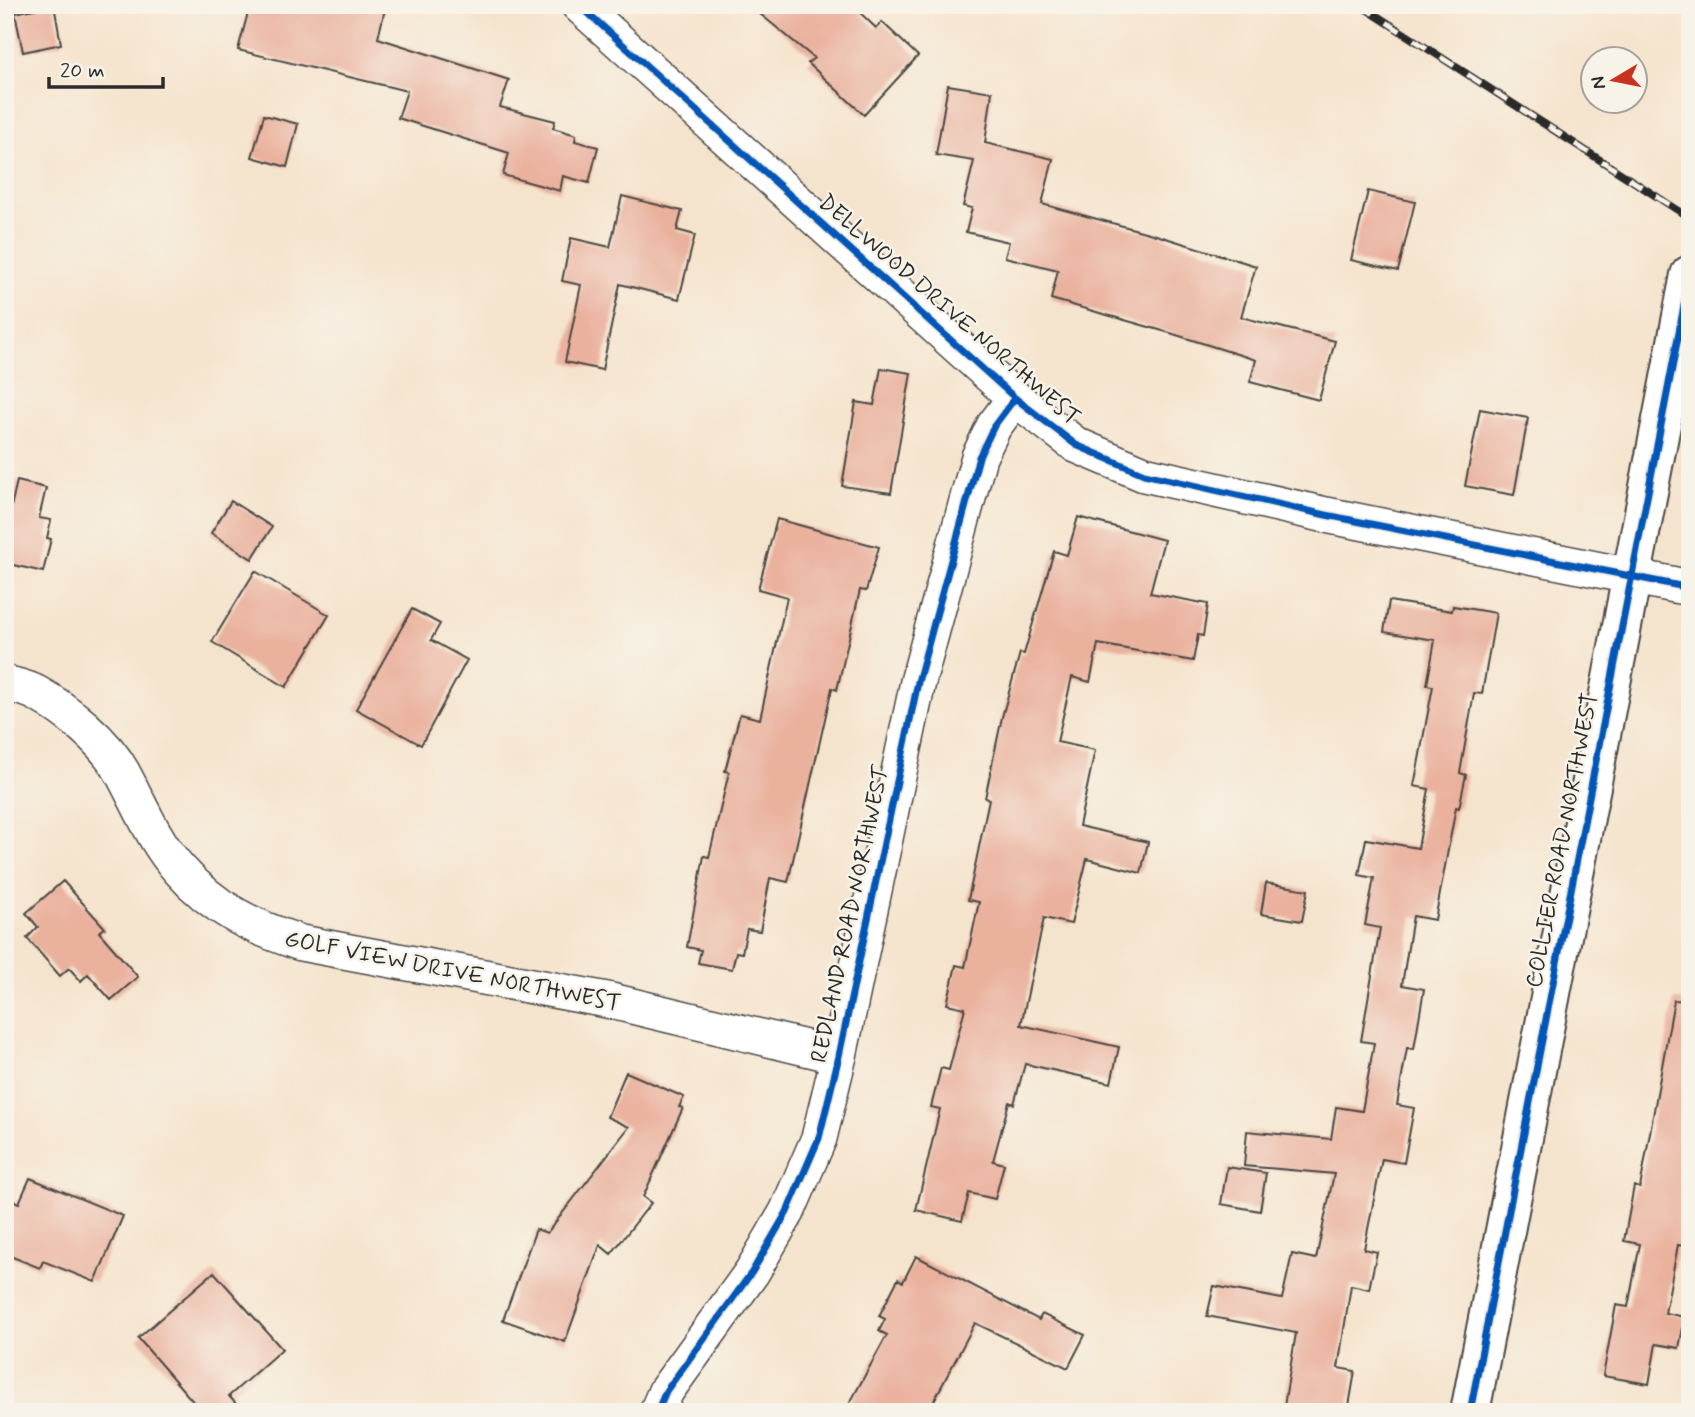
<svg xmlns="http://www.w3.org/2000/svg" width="1695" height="1417" viewBox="0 0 1695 1417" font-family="Mynerve,sans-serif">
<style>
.building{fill:#eab19d}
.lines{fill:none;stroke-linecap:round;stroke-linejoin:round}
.minor-casing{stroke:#494743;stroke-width:38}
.tertiary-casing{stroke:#494743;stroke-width:42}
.minor{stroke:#fff;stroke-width:35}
.tertiary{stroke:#fff;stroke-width:38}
.rail-casing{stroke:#2b2b2b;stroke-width:8}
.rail{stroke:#f7f3e8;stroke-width:5;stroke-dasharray:16;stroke-linecap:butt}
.cycleway-casing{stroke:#f7f3e8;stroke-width:11}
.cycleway{stroke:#0057b8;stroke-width:7}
.labels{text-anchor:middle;stroke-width:5;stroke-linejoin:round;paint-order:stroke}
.street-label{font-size:23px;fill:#2b2b2b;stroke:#f7f3e8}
</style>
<rect width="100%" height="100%" fill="#f7f3e8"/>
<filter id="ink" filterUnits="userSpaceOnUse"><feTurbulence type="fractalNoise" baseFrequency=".0143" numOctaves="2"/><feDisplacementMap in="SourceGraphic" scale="14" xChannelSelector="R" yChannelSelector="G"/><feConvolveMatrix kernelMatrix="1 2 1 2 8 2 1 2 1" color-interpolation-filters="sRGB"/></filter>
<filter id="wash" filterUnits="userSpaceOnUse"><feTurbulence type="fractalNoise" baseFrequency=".00686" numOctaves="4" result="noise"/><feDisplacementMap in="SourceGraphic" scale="28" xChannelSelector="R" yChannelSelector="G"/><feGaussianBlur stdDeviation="1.57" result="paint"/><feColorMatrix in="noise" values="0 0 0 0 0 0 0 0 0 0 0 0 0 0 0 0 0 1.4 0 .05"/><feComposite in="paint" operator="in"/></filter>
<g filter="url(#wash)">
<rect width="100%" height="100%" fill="#f5e4cd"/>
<g id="blocks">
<path class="building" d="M54 5 61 44 23 52 15 13Z
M250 5H386L378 38 509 80 500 107 555 121 553 128 576 135 575 141 598 147 589 183 563 176 560 191 503 175 509 153 398 118 407 91 238 50Z
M749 5H852L876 28 882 22 918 56 864 115 808 63 814 58Z
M948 85 992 92 985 143 1053 159 1042 204 1156 235 1256 266 1241 317 1335 341 1319 400 1250 382 1256 360 1170 333 1051 299 1058 270 1005 257 1009 242 966 232 972 208 963 206 974 161 936 155Z
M264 115 298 124 287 167 252 157Z
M1368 191 1415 202 1398 271 1351 260Z
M622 196 682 211 677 230 695 235 679 299 620 284 602 370 565 362 581 285 562 281 571 238 610 247Z
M881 368 911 373 891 493 842 486 856 402 874 405Z
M1480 409 1528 418 1514 495 1465 486Z
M17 481 46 488 39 518 51 520 47 538 51 539 43 572 5 563V510L10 511Z
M231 501 272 527 252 559 211 533Z
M1078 517 1164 540 1150 593 1208 604 1203 636 1198 635 1193 661 1098 644 1090 682 1072 677 1057 742 1095 750 1079 826 1148 842 1141 873 1087 859 1071 924 1044 918 1021 1025 1119 1047 1111 1083 1025 1064 1014 1104 1009 1102 993 1161 1004 1164 995 1199 969 1193 962 1221 916 1210 940 1109 931 1107 941 1068 949 1070 965 1008 947 1004 956 965 965 967 979 902 968 900 989 799 985 798 1002 717 1020 653 1024 654 1054 551 1067 555Z
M777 519 879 547 866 591 860 590 837 690 832 688 788 882 770 878 760 931 747 929 742 953 736 952 732 969 698 963 701 950 687 947 704 856 709 857 729 772 725 771 740 714 760 719 781 624 787 597 758 589Z
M255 571 329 615 286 687 212 642Z
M1389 601 1452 611 1453 606 1496 613 1482 694 1474 693 1460 773 1466 775 1459 808 1456 807 1435 920 1413 916 1402 985 1424 989 1414 1049 1407 1048 1397 1105 1414 1108 1404 1163 1382 1159 1364 1249 1377 1252 1369 1289 1351 1285 1338 1368 1355 1371 1348 1412H1283L1296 1333 1207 1316 1214 1286 1282 1299 1292 1254 1316 1259 1334 1174 1244 1166 1247 1131 1331 1139 1336 1107 1362 1111 1374 1043 1361 1041 1380 928 1365 925 1374 878 1359 875 1366 839 1418 848 1429 789 1414 786 1433 686 1427 685 1435 640 1384 632Z
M412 609 440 624 431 640 467 660 421 745 356 709Z
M63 881 105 928 99 932 138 977 111 1000 88 974 81 981 69 968 60 976 27 938 38 927 26 913Z
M1266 883 1308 890 1302 921 1261 914Z
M1674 1000 1690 1001V1247L1678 1245 1665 1313 1685 1317 1679 1348 1656 1344 1649 1384 1603 1376 1616 1305 1628 1307 1640 1244 1624 1241 1634 1186 1640 1188Z
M626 1072 684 1097 679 1107 683 1108 643 1197 651 1203 611 1254 600 1245 565 1342 503 1320 536 1229 547 1233 629 1127 607 1117Z
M1227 1167 1266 1173 1260 1211 1221 1204Z
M30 1178 123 1216 95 1282 43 1261 40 1268 5 1254V1219L13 1201 19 1203Z
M916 1256 1039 1320 1042 1314 1085 1335 1068 1368 975 1323 928 1412H845L887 1335 879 1331 885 1319 879 1316 898 1279 903 1282Z
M214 1272 282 1349 229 1396 243 1412H202L138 1338Z"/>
</g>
</g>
<g filter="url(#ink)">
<use href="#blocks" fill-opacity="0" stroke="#494743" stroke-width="2"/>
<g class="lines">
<g class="minor-casing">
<path id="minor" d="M579 5 1015 398 1076 445 1144 474 1326 515 1690 588
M5 683C15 686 27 688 36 693 67 710 105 741 122 772 140 805 154 841 179 869 214 909 252 927 301 943L607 1000 839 1056
M657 1412 666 1391 752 1272 787 1212 819 1138 839 1056 918 682 979 457 994 426 1015 398"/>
</g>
<g class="tertiary-casing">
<path id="tertiary" d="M1470 1412 1690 275"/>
</g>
<use href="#minor" class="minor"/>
<use href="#tertiary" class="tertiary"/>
<g class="rail-casing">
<path id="rail" d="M1360 5 1690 218"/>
</g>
<use href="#rail" class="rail"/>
<g class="cycleway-casing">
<path id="cycleway" d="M579 5 1015 398 1076 445 1144 474 1326 515 1690 588
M657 1412 666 1391 752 1272 787 1212 819 1138 839 1056 918 682 979 457 994 426 1015 398
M1470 1412 1690 275"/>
</g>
<use href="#cycleway" class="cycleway"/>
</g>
</g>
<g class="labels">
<g class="street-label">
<text transform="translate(950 309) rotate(41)" y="8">DELLWOOD DRIVE NORTHWEST</text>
<text transform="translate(1561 840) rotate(-79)" y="8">COLLIER ROAD NORTHWEST</text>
<text transform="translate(849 914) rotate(-78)" y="8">REDLAND ROAD NORTHWEST</text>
<text transform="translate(453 970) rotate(11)" y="8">GOLF VIEW DRIVE NORTHWEST</text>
</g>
</g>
<rect width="1695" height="1417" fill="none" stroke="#f7f3e8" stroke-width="28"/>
<g transform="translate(1614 80) rotate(260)"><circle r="33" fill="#f7f3e8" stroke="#a5a39c" stroke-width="2"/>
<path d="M0-5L12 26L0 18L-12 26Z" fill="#c8321e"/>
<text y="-10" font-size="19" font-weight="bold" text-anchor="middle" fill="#2b2b2b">N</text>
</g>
<path d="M49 77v10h114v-10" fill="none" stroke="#2b2b2b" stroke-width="3.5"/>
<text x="60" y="77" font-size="21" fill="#2b2b2b" stroke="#f7f3e8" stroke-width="5" paint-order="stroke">20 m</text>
</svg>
